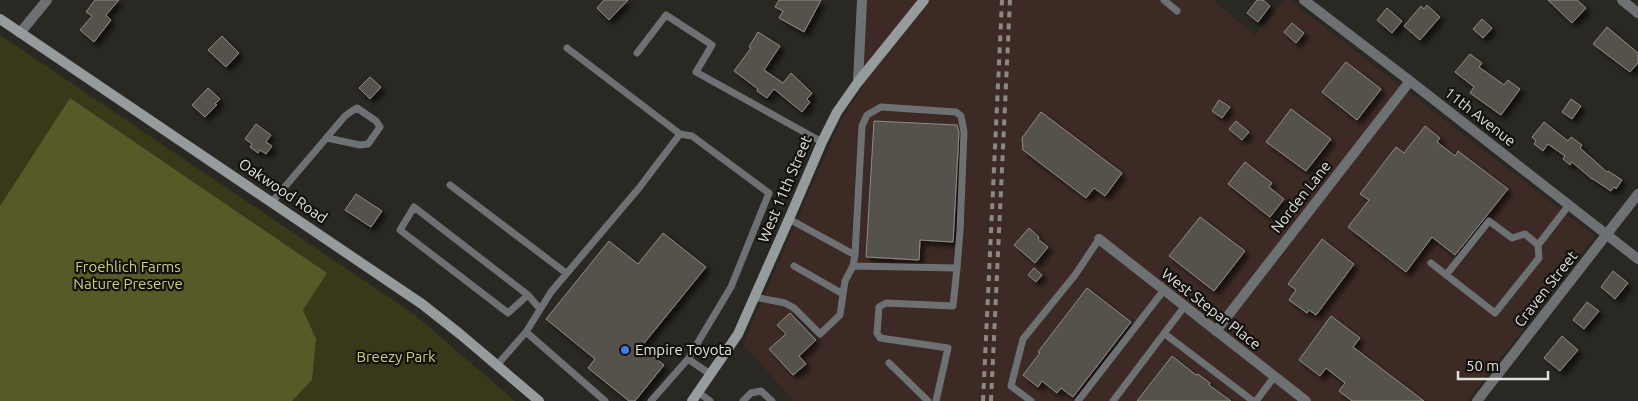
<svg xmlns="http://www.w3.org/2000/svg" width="1638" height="401" viewBox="0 0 1638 401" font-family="Ubuntu,sans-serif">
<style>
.industrial{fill:#3d2a25}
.green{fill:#373919}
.forest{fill:#575a27}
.building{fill:#54514b;stroke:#908c86;filter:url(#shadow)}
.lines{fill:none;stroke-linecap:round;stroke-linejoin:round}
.lane{stroke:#6e7173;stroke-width:7}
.street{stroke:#6e7173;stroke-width:10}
.secondary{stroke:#969b9d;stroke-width:10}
.rail{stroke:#8a8985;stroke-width:4;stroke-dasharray:6 6;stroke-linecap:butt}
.shop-dot{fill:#3f7fe0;stroke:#12110e;stroke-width:2}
.labels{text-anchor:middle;stroke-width:4.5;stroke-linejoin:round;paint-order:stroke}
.street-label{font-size:15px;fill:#e2e1de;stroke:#12110e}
.park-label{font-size:15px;fill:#c9d081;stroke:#12110e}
.poi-label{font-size:15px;fill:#e2e1de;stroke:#12110e;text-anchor:start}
</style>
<defs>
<filter id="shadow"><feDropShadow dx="4.5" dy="4.5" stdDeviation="2.5" flood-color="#0009"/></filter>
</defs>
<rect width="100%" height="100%" fill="#2a2822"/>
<path class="industrial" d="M866 0H1213L1255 35 1284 0H1289L1595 236 1467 401H794L743 344 840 122 862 88Z"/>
<path class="green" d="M0 35 415 315 515 401H0Z"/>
<path class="forest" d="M70 98 327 273 303 310 316 339 312 380 292 401H0V206Z"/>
<path class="building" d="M95 0H119L106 15 111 20 94 42 80 30 92 16 86 12Z
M604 0H628L609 20 597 8Z
M779 0H821L804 32 779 18 783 11 775 7Z
M1257 0H1263L1270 6 1258 22 1247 13Z
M1548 0H1577L1586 8 1572 23Z
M1427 5 1440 17 1420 40 1404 26 1421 6 1424 9Z
M1387 8 1402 21 1392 33 1377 20Z
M1482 19 1492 28 1483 38 1473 29Z
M1292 23 1304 33 1296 43 1284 32Z
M1607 27 1638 53V63L1630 72 1593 44Z
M758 32 780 46 764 70 783 83 791 73 812 93 807 99 810 102 802 112 774 89 767 98 757 91 758 89 734 71 751 48 749 47Z
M222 36 239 53 226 67 208 50Z
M1470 54 1482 63 1479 67 1504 85 1508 80 1520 89 1501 115 1470 93 1474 87 1455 72Z
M1346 62 1381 89 1357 120 1322 92Z
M370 77 381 87 370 99 359 88Z
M208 88 220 99 215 104 217 105 205 117 192 105Z
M1571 99 1581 106 1572 119 1562 112Z
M1219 100 1230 107 1222 118 1212 111Z
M1291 109 1331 139 1306 171 1266 142Z
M1041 112 1122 173 1105 196 1094 188 1086 198 1023 150 1022 138Z
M874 121 957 125 959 132 953 242 920 240 919 260 866 257Z
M1236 121 1249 132 1242 140 1229 129Z
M1544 122 1568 141 1571 137 1582 145 1580 148 1607 172 1608 171 1622 180 1616 189 1614 187 1611 191 1593 179H1592L1572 162 1570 165 1563 159 1565 156 1548 144 1543 151 1534 144 1536 141 1532 137Z
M256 124 271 135 266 142 272 146 266 154 260 150 258 153 250 147 252 144 245 139Z
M1425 126 1440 138 1437 142 1455 156 1458 151 1508 189 1455 255 1432 237 1406 272 1348 227 1369 200 1360 194 1396 147 1404 153Z
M1245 162 1272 183 1269 187 1284 199 1270 217 1228 184Z
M356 194 382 211 371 227 345 210Z
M1200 217 1245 251 1214 291 1169 256Z
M1029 228 1039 237 1038 239 1048 247 1035 263 1014 245Z
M663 233 706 267 641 347 664 365 635 401H629L588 368 595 359 546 319 609 241 638 264Z
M1322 239 1354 264 1316 315 1309 310 1307 313 1289 300 1296 290 1288 284Z
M1034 268 1042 275 1036 282 1028 275Z
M1613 271 1628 283 1615 299 1601 287Z
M1087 288 1131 322 1073 397 1061 388 1057 393 1042 381 1038 387 1023 375 1040 353 1038 352Z
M1587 302 1599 311 1584 329 1573 320Z
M790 313 816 340 799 356 806 364 793 375 769 349 786 334 777 325Z
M1331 316 1360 338 1353 347 1424 401H1352L1339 391 1345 383 1326 368 1320 376 1299 360Z
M1562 336 1578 350 1560 371 1544 358Z
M1172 356 1196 375 1198 374 1210 383 1209 385 1231 401H1137Z"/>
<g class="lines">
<path class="lane" d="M1164 0 1177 11
M567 48 680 134
M637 53 666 15 712 45 696 72 822 142
M450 185 566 273
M272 202 345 116 352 111 357 108 376 121 380 127 368 144 360 145 327 138
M789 219 855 255 862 126 867 115 881 107 956 112 961 116 964 132 960 231 957 268 853 266 855 255
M1431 263 1495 313 1539 258 1538 245 1569 205
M794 266 843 294
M1446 275 1489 221 1512 238 1525 234 1538 245
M528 295 508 313 400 230 414 207 528 295 540 309
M754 297 785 303 794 308 820 334 840 315 845 281 853 266
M1165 334 1253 401
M889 363 928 401
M497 365 526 332
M698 392 710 401
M605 401 526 332 551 292 639 188 680 134 692 136 769 193 731 287 688 359
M651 401 688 359 710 374
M743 401 751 393 761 391 772 401
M936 401 948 348 880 338 877 333 879 307 886 303 953 306 957 268
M1031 401 1011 386 1023 339 1075 275 1099 239
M1078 401 1164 290
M1113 401 1184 307
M1256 401 1274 377"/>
<path class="street" d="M1304 0 1410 81 1638 259
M1622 0 1638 13
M20 33 47 0
M858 82 862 0
M1099 239 1306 401
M1216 331 1410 81
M1477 401 1638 194"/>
<path class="secondary" d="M0 19 422 304 460 334 539 401
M692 401 738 334 789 219 822 142 837 112 858 82 924 0"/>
<path class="rail" d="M983 401 1002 0
M991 401 1010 0"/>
</g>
<circle class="shop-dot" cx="625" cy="350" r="5"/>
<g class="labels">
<g class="street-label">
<text transform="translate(1480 117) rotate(38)" y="5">11th Avenue</text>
<text transform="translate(785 189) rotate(-67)" y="5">West 11th Street</text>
<text transform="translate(283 191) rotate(34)" y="5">Oakwood Road</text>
<text transform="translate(1301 197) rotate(-52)" y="5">Norden Lane</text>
<text transform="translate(1546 289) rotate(-52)" y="5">Craven Street</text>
<text transform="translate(1211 309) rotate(38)" y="5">West Stepar Place</text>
</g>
<g class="park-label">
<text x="128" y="272">Froehlich Farms<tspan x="128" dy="17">Nature Preserve</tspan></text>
<text x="396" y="362">Breezy Park</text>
</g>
<g class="poi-label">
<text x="635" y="355">Empire Toyota</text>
</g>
</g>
<path d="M1458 371v8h90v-8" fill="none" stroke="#e2e1de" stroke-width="2.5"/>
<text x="1466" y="371" font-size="15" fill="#e2e1de" stroke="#12110e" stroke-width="4" paint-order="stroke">50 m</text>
</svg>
